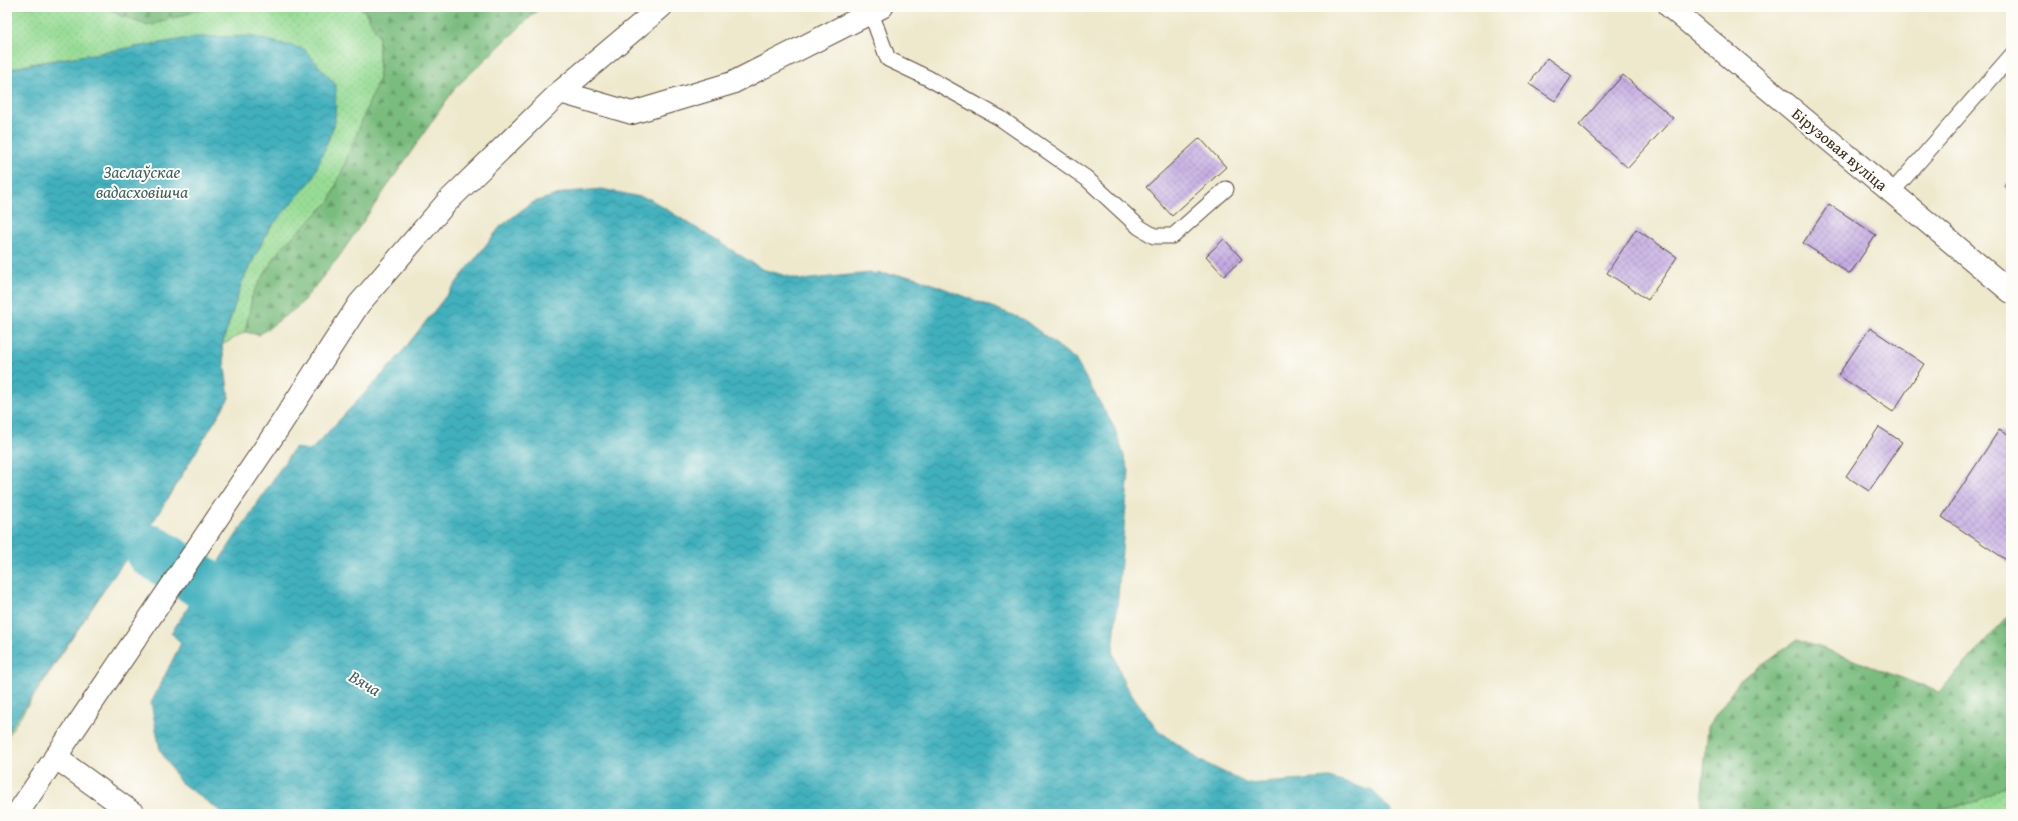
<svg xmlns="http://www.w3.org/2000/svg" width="2018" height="821" viewBox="0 0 2018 821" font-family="'Gentium Book Plus',serif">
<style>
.green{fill:url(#green-dots);stroke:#69835a}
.forest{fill:url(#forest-firs);stroke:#5a734e}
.water{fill:url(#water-waves);stroke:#3e6d6e}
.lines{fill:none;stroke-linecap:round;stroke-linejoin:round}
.river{stroke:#41b0bd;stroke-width:53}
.building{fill:url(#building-cross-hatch)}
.service-casing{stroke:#564638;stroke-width:17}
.minor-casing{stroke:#564638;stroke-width:24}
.secondary-casing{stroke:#564638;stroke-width:24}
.service{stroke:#fff;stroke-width:15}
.minor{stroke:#fff;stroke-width:22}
.secondary{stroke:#fff;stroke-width:22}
.labels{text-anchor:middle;stroke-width:4;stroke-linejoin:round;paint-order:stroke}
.street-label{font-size:16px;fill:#3b2a1e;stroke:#fdfcf7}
.water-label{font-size:17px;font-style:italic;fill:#3d605e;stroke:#fdfcf7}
</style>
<defs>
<pattern id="green-dots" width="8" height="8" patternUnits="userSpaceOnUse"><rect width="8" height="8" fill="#97dc95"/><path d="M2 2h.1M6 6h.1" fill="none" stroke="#83bd80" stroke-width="1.8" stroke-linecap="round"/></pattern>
<pattern id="forest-firs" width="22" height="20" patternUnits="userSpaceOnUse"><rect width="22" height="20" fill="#79bc7e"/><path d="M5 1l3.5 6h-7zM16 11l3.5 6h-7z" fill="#649967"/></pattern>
<pattern id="water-waves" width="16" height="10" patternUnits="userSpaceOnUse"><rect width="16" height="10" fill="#41b0bd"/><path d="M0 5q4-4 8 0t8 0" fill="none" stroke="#388f99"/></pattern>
<pattern id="building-cross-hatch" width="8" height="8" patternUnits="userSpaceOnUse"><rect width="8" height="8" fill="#c5ace3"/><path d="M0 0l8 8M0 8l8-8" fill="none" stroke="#a18cb7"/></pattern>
</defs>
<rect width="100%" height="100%" fill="#fdfcf7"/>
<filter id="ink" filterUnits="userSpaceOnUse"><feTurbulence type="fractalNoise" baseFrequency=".025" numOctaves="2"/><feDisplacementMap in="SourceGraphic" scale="8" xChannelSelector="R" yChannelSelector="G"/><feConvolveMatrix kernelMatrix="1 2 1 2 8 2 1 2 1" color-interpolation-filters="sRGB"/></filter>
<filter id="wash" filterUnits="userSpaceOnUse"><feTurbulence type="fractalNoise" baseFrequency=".012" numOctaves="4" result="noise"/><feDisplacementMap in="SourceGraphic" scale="16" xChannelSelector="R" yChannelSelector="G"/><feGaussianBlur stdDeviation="0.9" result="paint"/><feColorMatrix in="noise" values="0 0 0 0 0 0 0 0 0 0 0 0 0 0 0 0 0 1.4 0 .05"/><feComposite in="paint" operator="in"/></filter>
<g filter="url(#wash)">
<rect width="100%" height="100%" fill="#eee8cc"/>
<path class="green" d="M7 7H105L119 15 203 10 209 7H359L364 9 379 36V78L330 201 280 249 253 293 245 332 222 345 242 282 269 229 312 179 135 47 31 64 7 70Z
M106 587 7 737V733Z
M2011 783V814H1916L1975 802Z"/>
<path class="forest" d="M105 7H209L148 26 119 15Z
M359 7H541L455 88 338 258 299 306 259 335 245 332 253 293 280 249 330 201 379 78V36L364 10Z
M2011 613V783L1975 802 1916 814H1700L1708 727 1740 680 1798 639 1939 692Z"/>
<path class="water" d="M250 36 304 49 336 85 335 123 312 180 269 229 242 282 222 345 229 398 155 519 106 587 7 733V70L31 64 196 37Z
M602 189 650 199 762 269 801 280 869 273 912 276 1023 319 1075 359 1115 429 1129 471 1113 653 1125 685 1158 730 1201 761 1248 784 1329 778 1373 791 1394 814H224L180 782 160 750 151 703 181 643 171 633 294 448 311 450 394 362 500 227 531 203 566 192Z"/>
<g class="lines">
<path class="river" d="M151 551 266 622"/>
</g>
<g id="blocks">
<path class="building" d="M1547 58 1572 76 1555 101 1529 84Z
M1623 75 1673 118 1628 168 1579 125Z
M1200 138 1226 167 1172 216 1146 187Z
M2011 178V193L2004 186Z
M1829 204 1876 235 1850 274 1803 243Z
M1636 229 1677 257 1648 300 1607 273Z
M1224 239 1242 259 1224 276 1206 256Z
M1870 328 1924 364 1893 412 1838 375Z
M1879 427 1902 442 1869 491 1846 476Z
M1999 430 2011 437V563L1942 517Z"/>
</g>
</g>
<g filter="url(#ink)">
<use href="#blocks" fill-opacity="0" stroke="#564638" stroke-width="1"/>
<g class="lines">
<g class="service-casing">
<path id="service" d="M871 13 888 59 928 78 1000 118 1086 178 1139 227 1154 236H1173L1226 189
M1892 192 2011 56"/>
</g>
<g class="minor-casing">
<path id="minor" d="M1670 7 2011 292
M560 92 632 113 732 83 882 7
M55 757 134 814"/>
</g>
<g class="secondary-casing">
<path id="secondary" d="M17 814 277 430 359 304 447 202 560 92 661 7"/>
</g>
<use href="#service" class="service"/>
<use href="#minor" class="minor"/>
<use href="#secondary" class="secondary"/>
</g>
</g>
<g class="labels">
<g class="street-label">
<text transform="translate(1840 149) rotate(40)" y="6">Бірузовая вуліца</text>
</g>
<g class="water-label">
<text x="142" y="178">Заслаўскае<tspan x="142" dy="20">вадасховішча</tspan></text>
<text transform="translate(365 683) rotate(31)" y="6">Вяча</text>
</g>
</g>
<rect width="2018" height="821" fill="none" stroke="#fdfcf7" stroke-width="24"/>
</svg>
